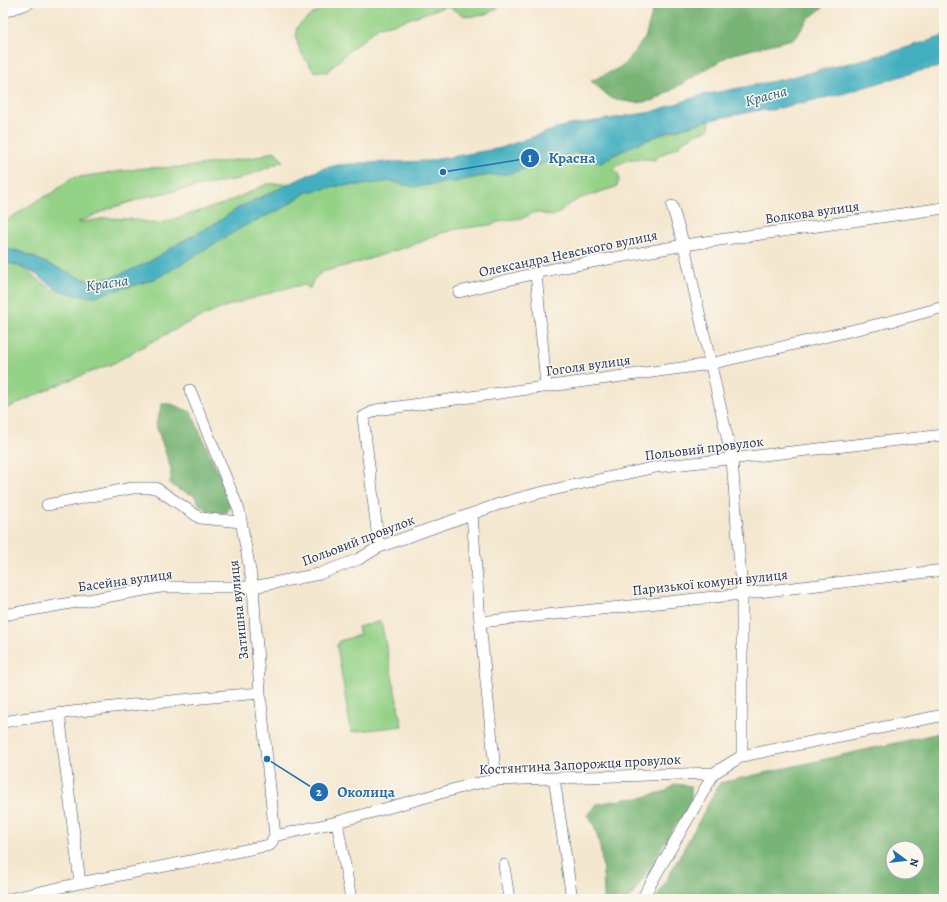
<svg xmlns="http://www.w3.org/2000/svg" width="947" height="902" viewBox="0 0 947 902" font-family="Alegreya,serif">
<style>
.green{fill:#94d287;stroke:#588072}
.forest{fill:#77b474;stroke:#497269;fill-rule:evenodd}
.water{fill:#42afc0;stroke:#2e6f8f}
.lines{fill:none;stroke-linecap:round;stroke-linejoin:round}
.minor-casing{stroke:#3c4b6f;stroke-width:12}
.minor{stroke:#fff;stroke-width:11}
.labels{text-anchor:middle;stroke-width:3;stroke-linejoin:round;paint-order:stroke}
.street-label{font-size:14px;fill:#1b2f5e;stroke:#fbf7ec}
.water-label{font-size:15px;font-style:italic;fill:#295c80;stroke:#fbf7ec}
.leader{fill:none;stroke:#1f6fb2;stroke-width:1.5}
.callout-dot{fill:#1f6fb2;stroke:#fbf7ec;stroke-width:1.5}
.mark-label{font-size:12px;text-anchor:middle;font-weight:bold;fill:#fff}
.callout-label{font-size:15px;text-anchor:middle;font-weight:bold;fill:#1f6fb2;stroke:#fbf7ec;stroke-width:3;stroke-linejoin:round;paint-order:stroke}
</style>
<rect width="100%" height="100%" fill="#fbf7ec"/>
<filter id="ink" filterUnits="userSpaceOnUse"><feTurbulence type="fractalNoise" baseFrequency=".025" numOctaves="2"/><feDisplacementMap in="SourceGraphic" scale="8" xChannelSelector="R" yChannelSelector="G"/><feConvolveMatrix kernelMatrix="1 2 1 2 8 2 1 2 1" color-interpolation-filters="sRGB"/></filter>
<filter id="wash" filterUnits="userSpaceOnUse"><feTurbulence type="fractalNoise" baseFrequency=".012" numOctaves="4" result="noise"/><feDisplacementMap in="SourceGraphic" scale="16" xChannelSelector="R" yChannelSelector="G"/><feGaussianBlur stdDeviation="0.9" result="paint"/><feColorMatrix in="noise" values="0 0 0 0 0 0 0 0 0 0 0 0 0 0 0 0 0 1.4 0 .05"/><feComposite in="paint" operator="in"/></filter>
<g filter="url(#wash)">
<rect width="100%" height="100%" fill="#f4e7cf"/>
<path class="green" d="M332 3H504C494 12 476 20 463 15 457 12 452 8 446 6L394 24 378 27 350 50 327 72 314 71C303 56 294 46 297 27L311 15Z
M710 120 709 129 694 135 684 141 679 146 659 156 654 160C640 158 624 157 614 169L619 175V181L616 187 581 198 566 206 559 213 553 216 535 212 523 218 505 220 490 225 457 229 438 234 421 242 363 261 322 272 313 280 310 289 305 285 290 287 230 305 194 320 149 343 114 363 62 383 3 410V316H5L3 315V262L17 265 53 290 55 288 64 292 91 297 142 283 161 276 244 226 281 209 307 192 325 188 343 185H363L390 181 413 187 453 182 533 167 576 152 584 155 601 163C634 141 673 131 710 120Z
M275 151 283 161 243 178 149 196 108 209 77 223 107 218 131 219 158 224 226 203 267 184 294 183 274 191 238 208 218 222 181 242 149 262 135 269 112 277 93 281 80 278 22 252 3 248V223L38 200 54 192 71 178 144 168 186 167 256 157Z
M381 621 402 726 351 732 337 646 339 641 360 635 358 627Z"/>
<path class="forest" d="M655 3H828L807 20 796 38 730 55 655 100 637 103 612 99 591 81 623 66 645 38Z
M162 404H171L191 412 232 504 227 512 216 514 207 510 200 505 194 495 179 490 169 483 171 479V469L156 425Z
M944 732V899H656L720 783ZM893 848H917V872H893Z
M675 784 691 786V803L671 832 630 899H604C604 878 602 845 594 826 593 823 590 819 587 815L597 804 626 799 641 798 666 791Z"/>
<path class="water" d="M944 36V66L915 72 842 94 805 102 772 110H760L710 120 669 131 639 143 613 155 601 163 584 155 576 152 508 174 480 176 453 182 413 187 392 181 363 185H343L307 192 281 209 244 226 161 276 142 283 91 297 76 295 64 292 55 288 37 275 17 265 3 262V248L22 252 80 278 93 281 112 277 124 273 149 262 181 242 218 222 238 208 321 169 338 165 362 163 428 161 501 148 564 126 652 112 699 96 784 79 889 53Z"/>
</g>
<g filter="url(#ink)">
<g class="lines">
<g class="minor-casing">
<path id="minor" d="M3 12 29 3
M672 206 684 245 732 459 742 594V756
M536 273 546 386
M459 292 548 270 684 245 944 208
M190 390 239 510 253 587 260 693 275 836
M47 505 132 488H156L200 518 241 522
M472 514 480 622 496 780
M379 547 363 417 376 410 710 364 896 320 944 307
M3 615 161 587H253L319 574 359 559 379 547 502 503 539 493 656 467 944 435
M480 622 742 594 944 570
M59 713 80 883
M3 722C88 708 174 700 260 693
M554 778 572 899
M337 822 351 899
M504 865 509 899
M9 899 80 883 270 845 275 836 337 822 473 784 496 780 554 778 714 773 742 756 944 715
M642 899 714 773"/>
</g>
<use href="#minor" class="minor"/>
</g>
</g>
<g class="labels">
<g class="street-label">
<text transform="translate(812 212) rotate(-8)" y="5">Волкова вулиця</text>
<text transform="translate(568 253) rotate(-12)" y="5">Олександра Невського вулиця</text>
<text transform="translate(588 365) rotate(-8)" y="5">Гоголя вулиця</text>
<text transform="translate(704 448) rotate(-7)" y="5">Польовий провулок</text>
<text transform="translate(358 540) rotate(-21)" y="5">Польовий провулок</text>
<text transform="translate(125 580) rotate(-8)" y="5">Басейна вулиця</text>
<text transform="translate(710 582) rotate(-6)" y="5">Паризької комуни вулиця</text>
<text transform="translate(238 610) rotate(-96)" y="5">Затишна вулиця</text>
<text transform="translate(580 764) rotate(-3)" y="5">Костянтина Запорожця провулок</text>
</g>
<g class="water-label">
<text transform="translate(766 96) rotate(-15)" y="5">Красна</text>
<text transform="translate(107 283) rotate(-8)" y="5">Красна</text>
</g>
</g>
<path class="leader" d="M443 172L530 158M267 759L319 792"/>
<g class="callout-dot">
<circle cx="443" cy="172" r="4"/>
<circle cx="267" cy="759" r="4"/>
<circle cx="530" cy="158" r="10"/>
<circle cx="319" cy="792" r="10"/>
</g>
<g class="mark-label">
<text x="530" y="162">1</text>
<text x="319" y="796">2</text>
</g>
<g class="callout-label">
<text x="572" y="163">Красна</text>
<text x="366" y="797">Околица</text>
</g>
<rect width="947" height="902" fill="none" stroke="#fbf7ec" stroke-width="16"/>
<g transform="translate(905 860) rotate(105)"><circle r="19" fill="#fbf7ec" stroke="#a1a7b3"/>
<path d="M0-3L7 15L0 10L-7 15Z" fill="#1f6fb2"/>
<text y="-6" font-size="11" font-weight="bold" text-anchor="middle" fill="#1b2f5e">N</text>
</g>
</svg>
